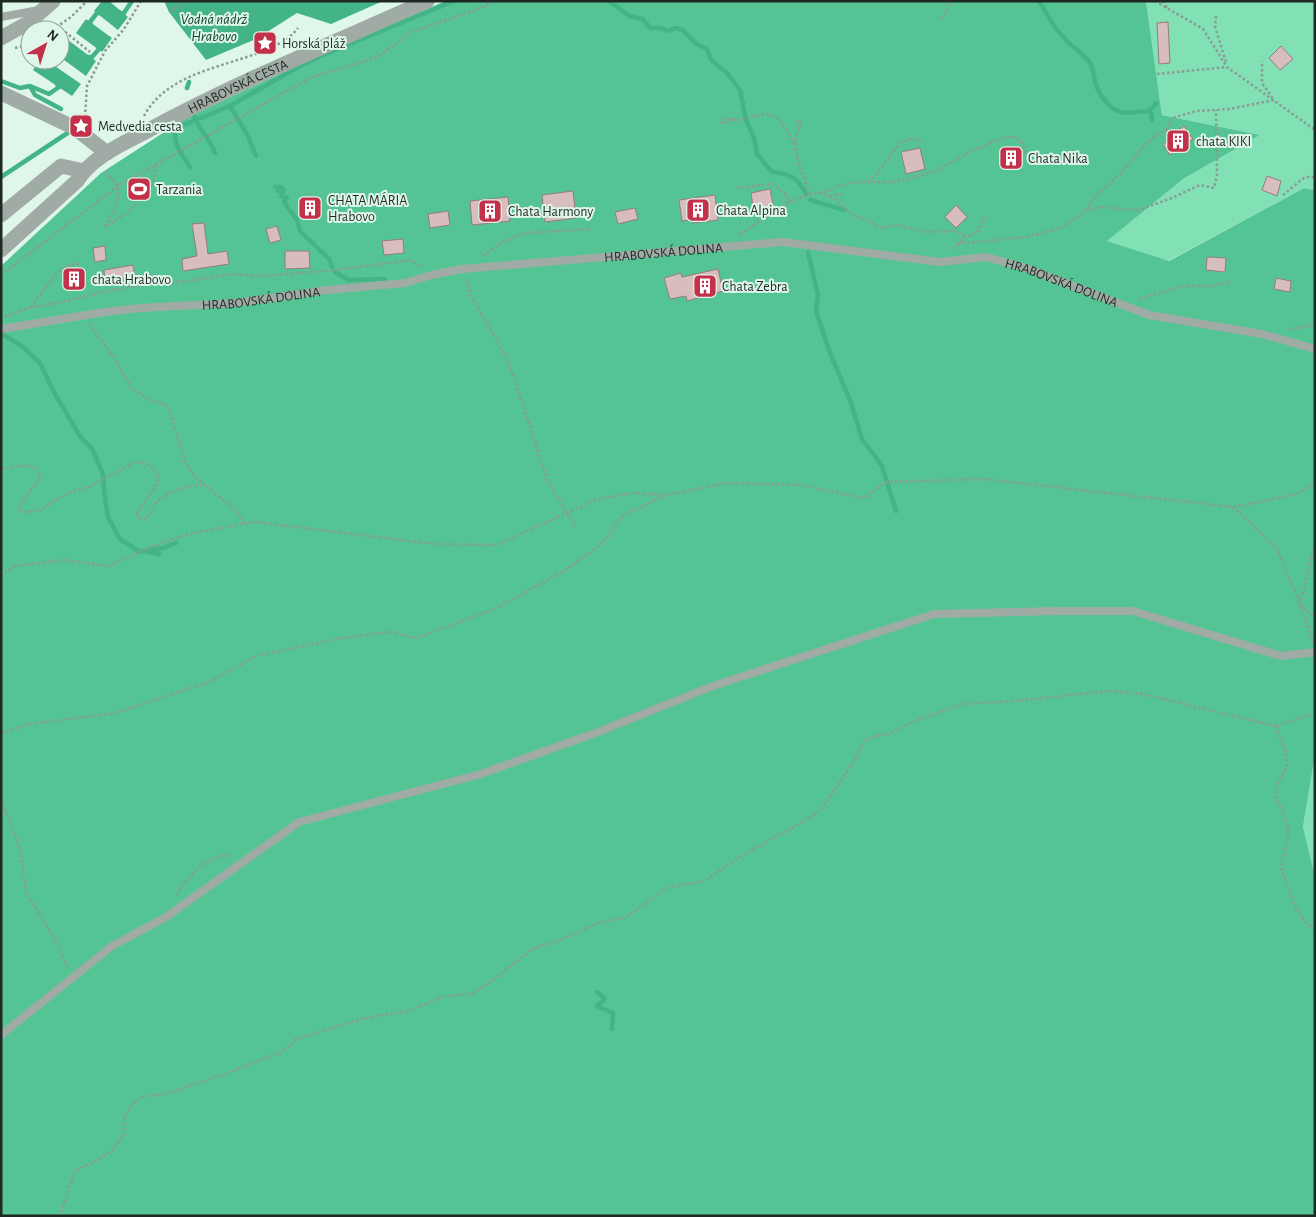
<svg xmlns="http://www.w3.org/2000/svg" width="1316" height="1217" viewBox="0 0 1316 1217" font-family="'Alegreya Sans',sans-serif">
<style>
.green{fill:#82e0b5}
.forest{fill:#55c495}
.water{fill:#42b486}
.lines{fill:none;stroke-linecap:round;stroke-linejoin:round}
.stream{stroke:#42b486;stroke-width:4.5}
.building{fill:#d7bdbd;stroke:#947c7d}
.path{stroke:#8a9b92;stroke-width:2.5;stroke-dasharray:2.5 2.5;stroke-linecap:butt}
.lane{stroke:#a1aba6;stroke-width:8}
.street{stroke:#a1aba6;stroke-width:15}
.labels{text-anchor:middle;stroke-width:4;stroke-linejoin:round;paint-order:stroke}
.poi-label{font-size:14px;fill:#1f2823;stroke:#dff6ea;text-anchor:start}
.street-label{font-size:14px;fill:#1f2823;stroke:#dff6ea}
.water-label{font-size:15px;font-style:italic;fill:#12422f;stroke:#dff6ea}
</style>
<rect width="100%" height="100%" fill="#dff6ea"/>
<path class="green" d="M1146 1H1315V190L1304 188 1168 261 1106 241 1183 179 1260 135 1162 115Z
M1315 755V876L1303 827Z"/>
<path class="forest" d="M446 1H1146L1162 115 1260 135 1183 179 1107 241 1169 261 1304 188 1315 190V755L1303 827 1315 876V1216H1V266L101 173 186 118 356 38Z"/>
<path class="water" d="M102 1H109L128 17 118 30 94 11Z
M164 1H383L331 24 297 13 256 39 206 60 169 12Z
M86 19 112 38 102 52 76 33Z
M60 34 96 61 86 76 60 57Z
M39 60H46L81 84 72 96 33 70Z"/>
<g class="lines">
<path class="stream" d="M609 1 629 16 643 19 650 28H661L669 31 675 28 683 30 695 43 707 49 711 60 727 73 740 90 746 120 754 138 757 154 772 172C789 173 798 178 806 194
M1039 1 1056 29 1069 43
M120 13H124L132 1
M91 26 90 22 97 13H102
M1068 42C1075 49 1085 55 1090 63 1095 71 1093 77 1096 85 1100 96 1109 109 1121 112 1126 114 1132 112 1137 112 1145 112 1152 111 1156 103
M87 57H92L99 49 97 45
M1 81 20 88 30 86
M57 84 59 87 49 94 30 86 35 95 61 109
M187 88 189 82
M230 106 248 136 256 156
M1149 111 1152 115V120
M194 116C199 129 211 140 215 153
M190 167C182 155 172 143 176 128L230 106 300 66 321 56 454 1
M1 177 69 132
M275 187H281L278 191 284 190 281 196 287 197 284 202 297 220 300 231 330 260 332 267
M810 200 844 210
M808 252 818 295 816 311 830 353 850 400 862 439 882 466 896 511
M335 272 349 280 385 279
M1 336 4 335 23 347 40 363 55 394 80 436 92 449 103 474 105 500 108 517 120 539 140 552 163 548 176 543
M148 552 159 554
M597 992 605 999 597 1006 613 1013 612 1029"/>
</g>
<path class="building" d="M1168 22 1170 63 1159 64 1157 23Z
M1281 46 1293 59 1280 70 1269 58Z
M1184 126 1193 139 1170 155 1163 144 1170 139 1168 137Z
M1015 147 1020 165 1006 169 1002 150Z
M920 148 925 169 906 174 901 152Z
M1267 176 1281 181 1277 196 1262 190Z
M770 189 773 204 770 205 771 209 754 212 751 193Z
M573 191 576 218 545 222 542 195Z
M715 195 718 220 693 223 690 220 682 221 679 200Z
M508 197 510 221 472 225 470 201Z
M313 200 318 210 308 215 303 205Z
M956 205 967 217 956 228 945 217Z
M635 208 638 219 618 224 615 212Z
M448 211 450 225 430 228 428 214Z
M204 223 208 254 227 251 229 264 183 271 182 259 197 256 192 224Z
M277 226 281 240 270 243 266 229Z
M403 239 404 253 384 255 382 241Z
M105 246 106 260 95 262 93 248Z
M285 251H309L310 268 285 269Z
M1207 257 1226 258 1225 272 1206 270Z
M133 265 135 276 105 282 104 270Z
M718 269 723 291 687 301 686 296 670 299 664 278 681 273 682 277Z
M1276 278 1291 281 1290 292 1274 289Z"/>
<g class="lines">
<path class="path" d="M1155 1 1203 29 1227 67 1315 130
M1163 1 1167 8
M169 12 183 3
M1216 16 1215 27 1226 62
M941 19 952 1
M56 28 64 31 90 52
M52 30 71 17 87 1
M15 48 30 45
M1157 74 1226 67
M144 116C170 67 240 67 284 41 289 38 294 33 298 28
M85 117 87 86 105 51 124 29 141 1
M731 119 724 124 721 121 723 119C728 119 734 120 739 120 749 118 769 110 777 118 785 125 788 136 795 144
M799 128 796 122 799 120 801 124C798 130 795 136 795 143 796 159 805 180 810 195
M106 172 118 186V201L105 227 128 212 152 188 156 165
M868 182C872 178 876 174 880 170 890 159 902 130 921 141
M737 188 772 184 787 195 788 203
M820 193 830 196 842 194
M1283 195 1305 177H1315
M830 196 845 207 852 215 871 222 881 228 897 225 926 232 952 231H957L965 237
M1087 210 1101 207 1138 210 1172 198 1200 185 1214 188 1217 175 1216 110
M740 234 788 203 802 197 830 190 841 185 856 182H895L915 177 936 171 973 150 1006 137H1014L1021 141 1027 156
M957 244 1027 237 1060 228 1071 221 1080 216 1098 194 1124 170 1141 149 1156 135 1166 130 1172 118 1197 111 1230 109 1274 100 1262 83V61
M953 249 965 237 977 233 985 216
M483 256 499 244 525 233 591 229
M1 275 118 186 310 78 378 57 411 32 479 9 494 1
M466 280 471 295 505 355 515 380 547 479 575 527
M1139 299 1183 286H1214L1229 282
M31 307 56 274 68 265 80 264
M5 316 30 308 71 300 107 291 151 284 187 281 234 274 260 276 327 271 411 260 420 266
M89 324 114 357 131 388 150 400 168 406 185 461 194 476 234 509 245 524
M1290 329 1315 325
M1 469C14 467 38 459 40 478L18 507 20 510 25 512 40 510 63 495 90 486 134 463C147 461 153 467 159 478 155 492 143 501 137 515L139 518 144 520C151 516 150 510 155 504 165 491 189 485 204 485
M1233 507 1277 549 1300 604 1315 617
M1 576 15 566 64 560 108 566 151 547 188 534 255 522 434 544 497 545 597 499 635 493 667 495 727 483 801 485 864 498 886 482 983 479 1233 507 1297 494 1315 483
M1313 642 1300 604 1315 543
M1275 726 1285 749 1287 765 1277 785 1276 799 1284 815 1289 832 1281 868 1294 904 1305 922 1315 929
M1 733 30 724 115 713 209 682 256 656 342 638 389 632 417 638 497 608 564 571 603 543 622 516 666 495
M1 799 15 834 21 852 26 892 53 936 68 968
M177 895C186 877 210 852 232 856
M58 1216 62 1210 75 1171 94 1162 114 1149 124 1134V1118L130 1107 141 1097 165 1094 219 1076 282 1052 296 1039 316 1033 365 1018 408 1011 445 996 472 994 493 980 532 949 558 941 601 922 626 917 667 888 707 880 730 863 819 812 855 760 864 741 875 736 889 734 917 720 963 704 1002 702 1111 691 1143 694 1275 726 1315 713"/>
<g class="lane">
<path d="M1 17 39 10"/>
<path id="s1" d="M1 329 105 312 140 308 235 303 328 290 405 283 432 275 462 269 783 242 940 262 986 257 1029 269 1149 315 1262 334 1315 349"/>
<path d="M1 1035 112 946 166 917 299 822 481 774 598 732 713 686 934 614 1055 611H1133L1281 656 1315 652"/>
</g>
<g class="street">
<path d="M1 38 28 23 53 1"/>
<path d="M1 93 75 128 107 153"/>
<path d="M1 215 61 166 84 171"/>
<path id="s2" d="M1 250 77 181C92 157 122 144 147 131 237 82 333 43 427 1"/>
</g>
</g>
<defs>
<g id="sight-square" transform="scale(1.25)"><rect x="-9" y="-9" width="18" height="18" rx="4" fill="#c23149" stroke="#dff6ea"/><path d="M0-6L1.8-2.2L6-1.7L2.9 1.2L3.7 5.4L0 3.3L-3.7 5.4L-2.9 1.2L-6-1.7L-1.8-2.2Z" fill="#fff"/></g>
<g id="building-square" transform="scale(1.25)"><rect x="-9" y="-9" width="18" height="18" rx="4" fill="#c23149" stroke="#dff6ea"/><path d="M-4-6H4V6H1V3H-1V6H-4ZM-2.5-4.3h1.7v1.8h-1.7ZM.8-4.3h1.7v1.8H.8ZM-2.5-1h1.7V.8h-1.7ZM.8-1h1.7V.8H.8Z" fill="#fff"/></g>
<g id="stadium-square" transform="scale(1.25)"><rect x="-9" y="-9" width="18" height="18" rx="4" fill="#c23149" stroke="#dff6ea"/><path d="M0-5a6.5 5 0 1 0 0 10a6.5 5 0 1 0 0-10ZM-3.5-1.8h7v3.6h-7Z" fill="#fff"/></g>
</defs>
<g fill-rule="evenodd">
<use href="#sight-square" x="265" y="43"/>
<use href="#sight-square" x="81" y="126"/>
<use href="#building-square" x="1178" y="141"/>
<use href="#building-square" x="1011" y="158"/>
<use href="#stadium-square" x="139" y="189"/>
<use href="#building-square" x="310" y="208"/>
<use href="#building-square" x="698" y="210"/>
<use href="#building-square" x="490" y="211"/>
<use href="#building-square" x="74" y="279"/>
<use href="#building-square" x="705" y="286"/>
</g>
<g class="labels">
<g class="poi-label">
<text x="282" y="48">Horská pláž</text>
<text x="98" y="131">Medvedia cesta</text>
<text x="1196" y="146">chata KIKI</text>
<text x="1028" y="163">Chata Nika</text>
<text x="156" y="194">Tarzania</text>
<text x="328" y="205">CHATA MÁRIA<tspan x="328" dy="16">Hrabovo</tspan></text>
<text x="716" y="215">Chata Alpina</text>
<text x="508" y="216">Chata Harmony</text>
<text x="92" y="284">chata Hrabovo</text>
<text x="722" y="291">Chata Zebra</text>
</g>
<g class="street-label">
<text dy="5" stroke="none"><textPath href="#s2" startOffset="291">HRABOVSKÁ CESTA</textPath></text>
<text dy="5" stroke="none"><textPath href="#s1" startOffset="668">HRABOVSKÁ DOLINA</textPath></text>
<text dy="5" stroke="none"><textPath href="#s1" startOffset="1072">HRABOVSKÁ DOLINA</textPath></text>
<text dy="5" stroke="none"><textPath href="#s1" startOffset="262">HRABOVSKÁ DOLINA</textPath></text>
</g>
<g class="water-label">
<text x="214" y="24">Vodná nádrž<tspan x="214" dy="17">Hrabovo</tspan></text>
</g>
</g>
<rect width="1316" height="1217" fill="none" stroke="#1f2823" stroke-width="5"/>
<g transform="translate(45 45) rotate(39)"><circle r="24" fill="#dff6ea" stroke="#92a49a"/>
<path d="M0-4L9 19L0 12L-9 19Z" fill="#c23149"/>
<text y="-8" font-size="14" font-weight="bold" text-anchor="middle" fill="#1f2823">N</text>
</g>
</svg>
